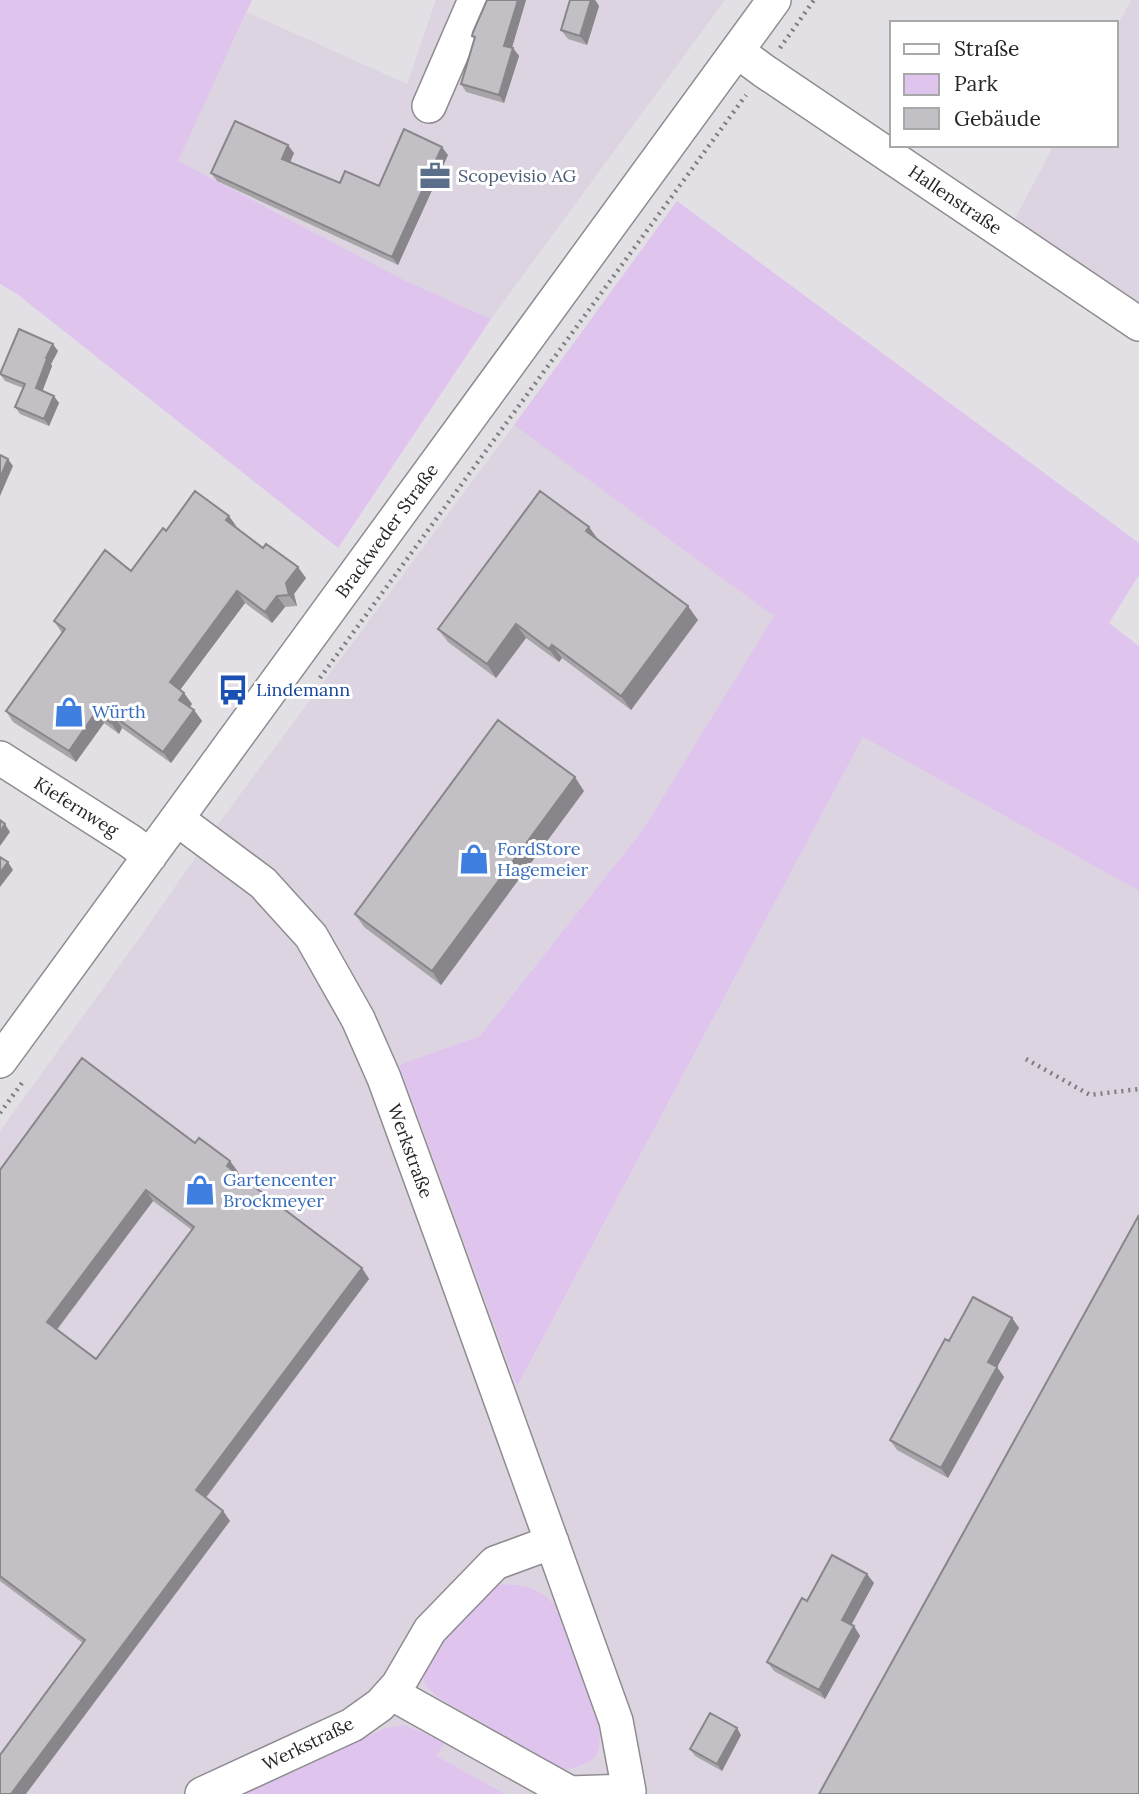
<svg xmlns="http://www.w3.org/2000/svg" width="1139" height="1794" viewBox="0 0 1139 1794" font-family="Lora,serif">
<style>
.built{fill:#dcd4e0;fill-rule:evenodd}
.green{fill:#dfc5ee}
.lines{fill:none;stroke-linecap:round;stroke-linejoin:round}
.minor-casing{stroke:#8e8c90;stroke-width:36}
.path{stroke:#7d7c7f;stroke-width:4.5;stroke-dasharray:2 5;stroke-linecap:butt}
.minor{stroke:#fff;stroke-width:33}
.wall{fill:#a8a5a9;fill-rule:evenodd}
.shaded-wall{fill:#88868a}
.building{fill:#c3c0c5;stroke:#88868a;stroke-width:2;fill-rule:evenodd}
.labels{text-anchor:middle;stroke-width:6;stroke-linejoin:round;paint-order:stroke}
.service-label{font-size:18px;fill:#4e5e75;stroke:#fff;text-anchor:start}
.street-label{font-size:18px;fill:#262527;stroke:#fff}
.transit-label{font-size:18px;fill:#164399;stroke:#fff;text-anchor:start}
.shop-label{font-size:18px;fill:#366cbe;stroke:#fff;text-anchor:start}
</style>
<rect width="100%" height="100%" fill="#e3e0e5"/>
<path class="built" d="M436 0H725L491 319 406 281 177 161 247 12 407 84Z
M1131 0H1139V313L1012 224 1054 145H1116V28Z
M514 425 775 615 642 831 480 1036 399 1066 518 1386 863 737 1139 891V1794H505L437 1756 443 1745 383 1729 313 1762 237 1794H0V1131L138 940 222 819ZM503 1584 522 1585 540 1591 583 1766 562 1769 429 1691Z"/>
<path class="green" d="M0 0H252L178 161 406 281 491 319 338 548 17 294 0 284Z
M677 201 1139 543V575L1109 623 1139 646V891L863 737 517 1387 399 1065 480 1036 642 831 774 616 514 425Z
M503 1584C529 1585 536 1587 555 1605L598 1724C604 1757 594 1765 562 1770L439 1698C422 1686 423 1680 423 1661L484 1589Z
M404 1725 445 1742 437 1756 505 1794H237L313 1762 383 1729Z"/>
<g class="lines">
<g class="minor-casing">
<path id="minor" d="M737 51 764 71 1139 324
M429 106 475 0
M0 758 130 841 150 856
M177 819 263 883 311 936 358 1019 384 1078 445 1245 616 1721 629 1791 570 1793 391 1693
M0 1061 774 0
M202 1794 352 1725 380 1705 398 1685 430 1630 495 1563 552 1542"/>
</g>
<path class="path" d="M780 48 814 0
M320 678 746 95
M1026 1059 1090 1095 1139 1089
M0 1113 22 1083"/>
<use href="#minor" class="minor"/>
</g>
<path class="wall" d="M487 0H526L512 48H513L519 56 504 103 466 92 461 84 474 39 472 36Z
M570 0H595L599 6 587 45 568 39 561 30Z
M294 153 290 162 340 183 379 186 448 155 398 265 217 181 211 173Z
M58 351 51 364 52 366 42 391 59 403 49 426 20 414 15 407 23 388 5 381 0 374Z
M589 527 598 539 698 620 631 710 562 658 559 662 526 638 496 678 448 642 438 629Z
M166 531 306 578 294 594 297 606 285 607 272 623 245 603 180 690 184 693 192 704 189 707 194 710 202 721 171 763 122 728 119 734 104 723 76 762 13 722 6 711 62 633 54 621 131 571Z
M584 791 441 985 364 927 355 914Z
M195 1143 230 1161 238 1172 236 1174 362 1268 369 1279 206 1498 223 1511 230 1521 83 1643 0 1581V1170ZM153 1201 192 1230 96 1359 57 1330Z
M1012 1318 1019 1328 997 1367 1004 1377 948 1478 897 1450 890 1440 949 1341Z
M874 1583 851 1625 854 1626 860 1636 825 1699 774 1671 767 1662 807 1601Z
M741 1735 722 1771 695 1756 690 1749Z"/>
<path class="shaded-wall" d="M518 0H526L510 54 504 46Z
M591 0H595L599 6 587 45 580 36Z
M513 48 519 56 504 103 499 95Z
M288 145 294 153 288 167 282 159Z
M442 147 448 155 398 265 392 257Z
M53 344 58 351 51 364 52 366 41 395 36 388 46 358Z
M54 396 59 403 49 426 44 419Z
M8 459 13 466 0 496V478Z
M229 516 237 527 226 520Z
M589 527 598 540 586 531Z
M298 567 306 578 294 594 297 606 289 595 286 583Z
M237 591 245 603 177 694 170 682Z
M277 596 285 607 272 623 265 612Z
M688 606 698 620 631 710 621 696Z
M516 624 526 638 496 678 487 664Z
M552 645 562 658 559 662 549 649Z
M184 693 192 704 187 711 179 700Z
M194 710 202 721 171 763 163 752Z
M96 712 104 723 76 762 69 751Z
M115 717 122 728 119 734 111 723Z
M575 777 584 791 441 985 432 971Z
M5 824 10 832 0 846V832Z
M8 862 13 870 0 887V873Z
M230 1161 238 1172 234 1177 227 1166Z
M146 1190 153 1201 54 1333 47 1322Z
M362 1268 369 1279 203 1501 196 1490Z
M1012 1318 1019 1328 997 1367 1004 1377 948 1478 941 1468 988 1362Z
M223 1511 230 1521 26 1794H11Z
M867 1574 874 1583 849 1629 842 1620Z
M854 1626 860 1636 825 1699 819 1690Z
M737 1728 741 1735 722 1771 717 1764Z"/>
<path class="building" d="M487 0H518L504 46 513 48 499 95 461 84 475 37 472 36 473 32Z
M570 0H591L580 36 561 30Z
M235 121 288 145 282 159 340 183 345 171 379 186 404 129 442 147 392 257 211 173Z
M19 329 53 344 46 358 47 359 36 388 54 396 44 419 15 407 25 384 0 374Z
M0 455 8 459 0 478Z
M195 491 229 516 226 520 263 548 266 544 298 567 286 583 289 595 277 596 265 612 237 591 170 682 184 693 179 700 194 710 163 752 115 717 111 723 96 712 69 751 6 711 65 629 54 621 105 550 131 571 163 528 166 531Z
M540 491 589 527 586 531 688 606 621 696 552 645 549 649 516 624 487 664 438 629Z
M498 720 575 777 432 971 355 914Z
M0 820 5 824 0 832Z
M0 857 8 862 0 873Z
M82 1058 195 1143 199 1138 230 1161 227 1166 362 1268 196 1490 223 1511 11 1794H0V1755L85 1640 0 1576V1170ZM146 1190 194 1227 96 1359 47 1322Z
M1139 1215V1794H819Z
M973 1297 1012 1318 988 1362 997 1367 941 1468 890 1440 945 1339 949 1341Z
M832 1555 867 1574 842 1620 854 1626 819 1690 767 1662 802 1598 807 1601Z
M710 1713 737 1728 717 1764 690 1749Z"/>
<defs>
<g id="office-bare" transform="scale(2.415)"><path d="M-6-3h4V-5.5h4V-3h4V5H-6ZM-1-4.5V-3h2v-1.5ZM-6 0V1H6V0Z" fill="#5c6f8a" stroke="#fff" stroke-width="2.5" paint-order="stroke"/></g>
<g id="bus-bare" transform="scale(2.415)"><path d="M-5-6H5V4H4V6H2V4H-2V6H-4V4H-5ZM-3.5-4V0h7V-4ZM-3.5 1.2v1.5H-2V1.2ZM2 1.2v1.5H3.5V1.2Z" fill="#1a4fb4" stroke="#fff" stroke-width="2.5" paint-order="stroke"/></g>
<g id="shop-bare" transform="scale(2.415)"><path d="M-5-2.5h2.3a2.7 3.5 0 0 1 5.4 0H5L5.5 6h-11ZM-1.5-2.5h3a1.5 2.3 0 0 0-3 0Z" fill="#3f7fe0" stroke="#fff" stroke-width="2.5" paint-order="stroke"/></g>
</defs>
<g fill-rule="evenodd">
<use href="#office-bare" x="435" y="176"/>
<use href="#bus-bare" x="233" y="690"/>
<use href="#shop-bare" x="69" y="712"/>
<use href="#shop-bare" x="474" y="859"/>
<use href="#shop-bare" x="200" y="1190"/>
</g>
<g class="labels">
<g class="service-label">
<text x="458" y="182">Scopevisio AG</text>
</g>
<g class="street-label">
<text transform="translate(955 200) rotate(34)" y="6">Hallenstraße</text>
<text transform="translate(387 531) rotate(-54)" y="6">Brackweder Straße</text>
<text transform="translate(76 807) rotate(32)" y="6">Kiefernweg</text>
<text transform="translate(410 1151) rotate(70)" y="6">Werkstraße</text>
<text transform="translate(308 1744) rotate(-26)" y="6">Werkstraße</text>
</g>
<g class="transit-label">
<text x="256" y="696">Lindemann</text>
</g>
<g class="shop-label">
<text x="92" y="718">Würth</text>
<text x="497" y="855">FordStore<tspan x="497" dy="21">Hagemeier</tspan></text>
<text x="223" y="1186">Gartencenter<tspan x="223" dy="21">Brockmeyer</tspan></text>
</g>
</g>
<rect x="890" y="21" width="228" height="126" fill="#ffffff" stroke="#a8a8a9" stroke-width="2"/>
<rect x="904" y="44" width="35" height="10" fill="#ffffff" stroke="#a8a8a9" stroke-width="2"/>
<text x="954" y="56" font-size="21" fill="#262527">Straße</text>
<rect x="904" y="74" width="35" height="21" fill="#dfc5ee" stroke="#a8a8a9" stroke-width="2"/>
<text x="954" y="91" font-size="21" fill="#262527">Park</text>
<rect x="904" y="108" width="35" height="21" fill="#c3c0c5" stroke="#a8a8a9" stroke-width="2"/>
<text x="954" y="126" font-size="21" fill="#262527">Gebäude</text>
</svg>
